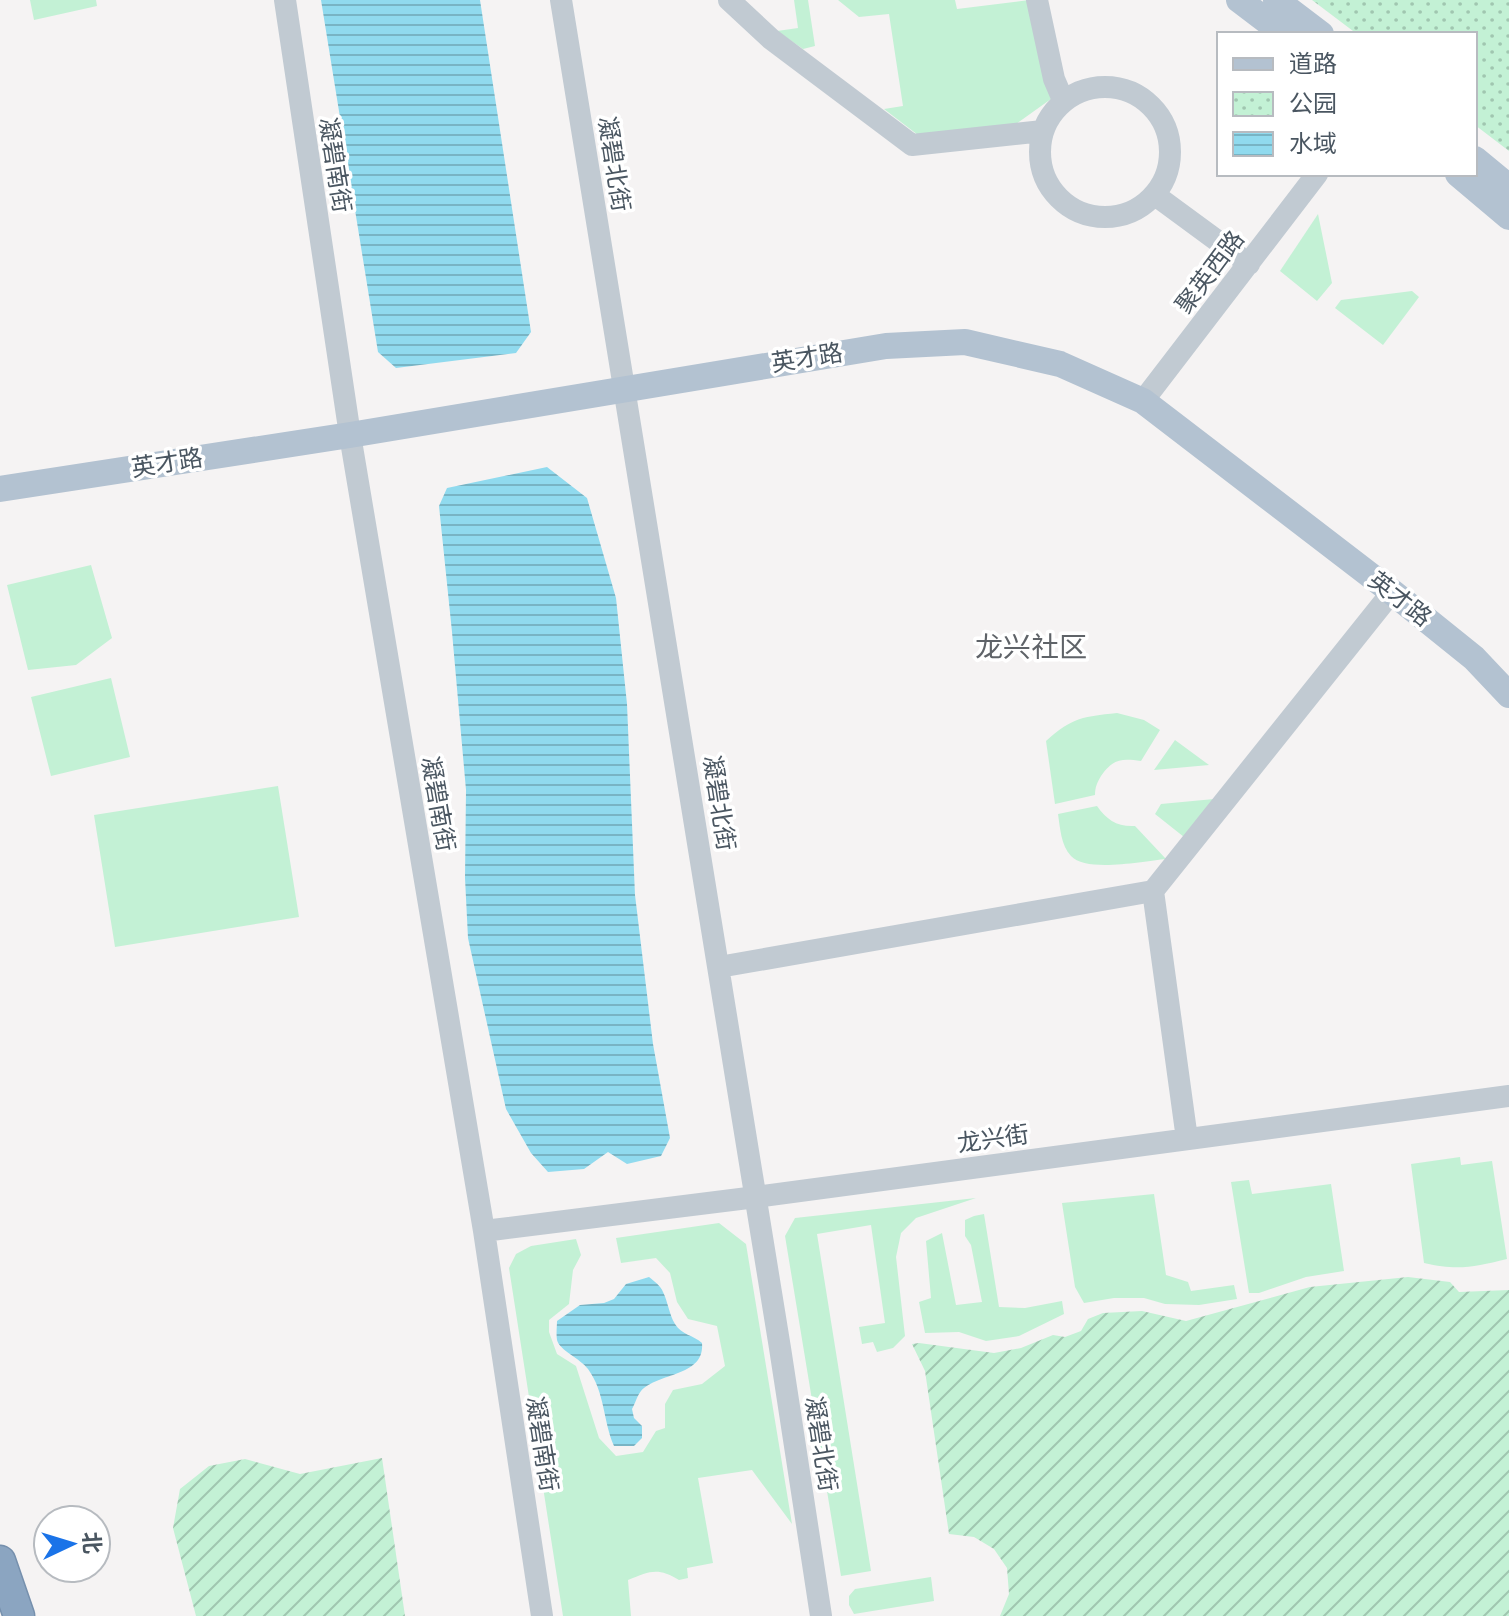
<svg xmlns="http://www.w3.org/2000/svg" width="1509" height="1616" viewBox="0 0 1509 1616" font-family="Poppins,'Noto Sans SC',sans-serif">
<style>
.grass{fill:#c3f1d5}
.park{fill:url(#park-dots)}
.garden{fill:url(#garden-furrows)}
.water{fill:url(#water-rules)}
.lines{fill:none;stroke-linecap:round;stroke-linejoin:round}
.highway-casing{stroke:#7690ad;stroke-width:33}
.minor{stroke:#c1cad2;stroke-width:22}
.major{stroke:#b3c2d1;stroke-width:26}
.highway{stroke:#8ba5c1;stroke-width:30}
.labels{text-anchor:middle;stroke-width:7;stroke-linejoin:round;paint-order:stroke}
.street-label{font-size:24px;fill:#4a5661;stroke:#fff}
.quarter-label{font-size:28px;fill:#5f6368;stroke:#fff}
</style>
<defs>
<pattern id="park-dots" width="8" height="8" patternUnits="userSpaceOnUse" patternTransform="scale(2)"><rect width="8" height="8" fill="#c3f1d5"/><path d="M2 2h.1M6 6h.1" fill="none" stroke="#a0c6b0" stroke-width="1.8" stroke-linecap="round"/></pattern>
<pattern id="garden-furrows" width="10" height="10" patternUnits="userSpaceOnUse" patternTransform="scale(2)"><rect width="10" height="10" fill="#c3f1d5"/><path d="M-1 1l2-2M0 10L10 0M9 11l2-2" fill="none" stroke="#a0c6b0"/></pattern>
<pattern id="water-rules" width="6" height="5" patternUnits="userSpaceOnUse" patternTransform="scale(2)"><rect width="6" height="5" fill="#90daee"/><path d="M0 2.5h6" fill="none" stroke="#78b4c4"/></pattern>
</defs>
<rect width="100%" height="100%" fill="#f5f3f3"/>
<path class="grass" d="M30 0H96L97 6 34 20Z
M794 0H808L815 46 803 49 777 31 798 28Z
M838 0H955L957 9 1029 0 1051 99 1016 124 918 135 884 109 903 106 889 14 859 17Z
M1318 214 1332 283 1317 301 1280 271Z
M1412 291 1419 297 1383 345 1335 308 1341 300Z
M91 565 112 638 76 665 28 670 7 585Z
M111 678 130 757 51 776 31 697Z
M1117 713 1144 720 1160 730 1141 761C1121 758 1113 759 1101 776 1097 783 1095 787 1095 795L1055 804 1046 741C1073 717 1082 717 1117 713Z
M1175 740 1209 765 1154 770Z
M278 786 299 917 115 947 94 815Z
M1214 799 1184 837 1155 814 1161 804Z
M1097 806C1107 820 1117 827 1135 826L1166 859C1144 861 1086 873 1071 856 1061 846 1060 827 1058 814Z
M1460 1157 1461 1165 1492 1161 1507 1259C1474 1267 1458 1271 1424 1263L1411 1164Z
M1249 1180 1252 1194 1331 1184 1344 1271 1306 1277 1259 1293H1249L1231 1182Z
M1154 1194 1166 1275 1188 1282 1191 1291 1234 1285 1237 1299 1199 1305 1165 1304 1144 1298H1114L1084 1303 1075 1287 1062 1203Z
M976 1198 916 1218 901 1233 896 1257 905 1336 893 1348 877 1352 873 1342 862 1344 859 1327 885 1323 871 1225 817 1234 871 1571 841 1576 785 1236 795 1218Z
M984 1214 999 1307 1025 1308 1062 1301 1064 1314 1019 1336 986 1341 959 1332 925 1333 919 1302 931 1298 926 1241 942 1233 956 1305 982 1302 971 1245 965 1236V1220L974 1216Z
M719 1223 746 1244 792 1524 752 1470 698 1478 713 1563 687 1568 688 1578 679 1580C658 1567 650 1571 628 1580L631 1616H563L509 1268 516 1254 531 1246 576 1239 581 1255 573 1270 569 1304 549 1320V1332L557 1354 576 1366 599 1438 616 1456 643 1452 656 1431 665 1428V1404L673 1390 702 1384 725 1366 717 1326 688 1319 677 1302 670 1273 656 1258 621 1263 616 1238Z
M931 1577 934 1601 854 1614 849 1605V1596L855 1589Z"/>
<path class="park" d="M1312 0H1509V151L1475 125V34H1357Z"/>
<path class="garden" d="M1408 1277 1450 1282 1459 1292 1509 1290V1616H1000L1009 1594 1007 1568 994 1549 974 1537 949 1534 925 1371 912 1344 919 1343 994 1353 1021 1348 1053 1335 1065 1337 1081 1331 1088 1319 1103 1313 1142 1311 1186 1321 1310 1287Z
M382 1458 405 1616H196L173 1528 180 1489 209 1466 245 1459 300 1474Z"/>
<path class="water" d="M321 0H480L531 332 516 353 396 368 378 352Z
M547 467 587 498 616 598 627 704 635 895 653 1044 670 1138 661 1156 627 1164 608 1152 584 1169 548 1172 531 1153 506 1109 468 938 465 878 466 790 452 632 439 506 447 488Z
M649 1277C654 1281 661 1286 663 1292 668 1302 669 1314 675 1324 682 1335 693 1335 702 1343 705 1377 659 1372 641 1391 637 1396 635 1404 632 1409L634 1418 642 1426V1438L634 1446H614C603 1421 605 1392 588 1369 581 1359 559 1350 557 1340 556 1334 557 1326 557 1321L580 1305 604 1303 614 1299 626 1284Z"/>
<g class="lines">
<g class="highway-casing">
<path id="highway" d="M0 1561 19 1616"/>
</g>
<path class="minor" d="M285 0 350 435 484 1231 542 1616
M561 0 780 1348 821 1616
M729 0 771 39 912 145 1043 131
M1037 0 1054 79 1063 100
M1040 152a65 65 0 1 1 130 0a65 65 0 1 1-130 0Z
M1155 195 1249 264
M1143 401 1317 174
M719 967 1153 891
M1187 1139 1153 891 1392 592
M484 1231 756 1197 1509 1096"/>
<path class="major" d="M1239 0 1284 34
M1276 0 1321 34
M1475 159 1509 187
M1458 174 1509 217
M0 489 350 435 886 346 965 342 1060 364 1143 401 1392 592 1474 658 1509 695"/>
<use href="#highway" class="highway"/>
</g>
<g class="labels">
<g class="street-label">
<text transform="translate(614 164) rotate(81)" y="8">凝碧北街</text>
<text transform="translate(335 165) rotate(81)" y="8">凝碧南街</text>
<text transform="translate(1210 272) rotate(-53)" y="8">聚英西路</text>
<text transform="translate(807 358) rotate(-9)" y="8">英才路</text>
<text transform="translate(167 463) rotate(-9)" y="8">英才路</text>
<text transform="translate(1400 599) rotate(38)" y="8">英才路</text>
<text transform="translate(719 803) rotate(81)" y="8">凝碧北街</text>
<text transform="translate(438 804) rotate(80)" y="8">凝碧南街</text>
<text transform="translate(993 1139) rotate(-8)" y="8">龙兴街</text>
<text transform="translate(542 1444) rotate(81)" y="8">凝碧南街</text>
<text transform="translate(821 1444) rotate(81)" y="8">凝碧北街</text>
</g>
<g class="quarter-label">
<text x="1031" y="657">龙兴社区</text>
</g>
</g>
<rect x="1217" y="32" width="260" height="144" fill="#ffffff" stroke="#b7bbc0" stroke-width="2"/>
<rect x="1233" y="58" width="40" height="12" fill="#b3c2d1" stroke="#b7bbc0" stroke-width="2"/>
<text x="1289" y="72" font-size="24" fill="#4a5661">道路</text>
<rect x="1233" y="92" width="40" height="24" fill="url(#park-dots)" stroke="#b7bbc0" stroke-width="2"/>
<text x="1289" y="112" font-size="24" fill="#4a5661">公园</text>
<rect x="1233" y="132" width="40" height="24" fill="url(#water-rules)" stroke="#b7bbc0" stroke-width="2"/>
<text x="1289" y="152" font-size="24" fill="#4a5661">水域</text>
<g transform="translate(72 1544) rotate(86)"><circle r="38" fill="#ffffff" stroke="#b7bbc0" stroke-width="2"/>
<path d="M0-6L14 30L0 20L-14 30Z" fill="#1a73e8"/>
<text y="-12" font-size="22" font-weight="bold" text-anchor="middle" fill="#4a5661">北</text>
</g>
</svg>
